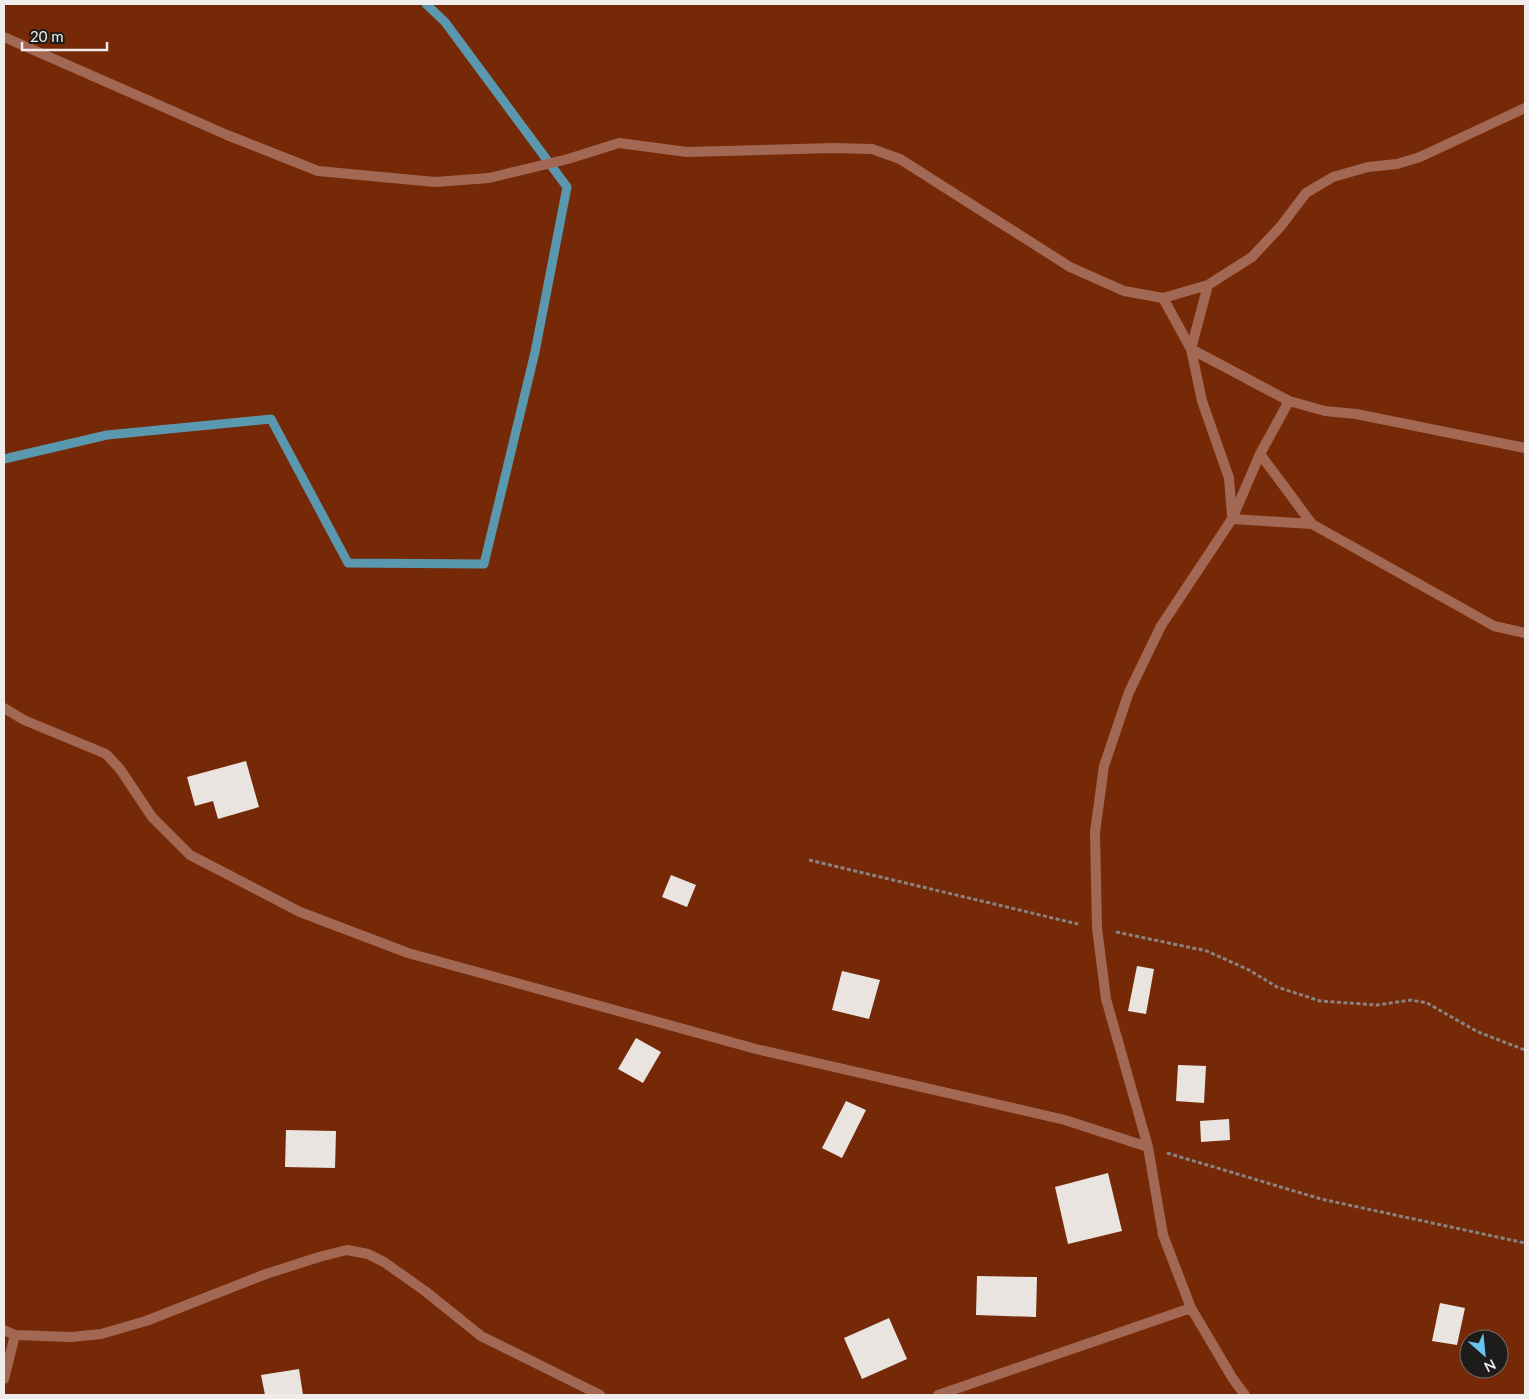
<svg xmlns="http://www.w3.org/2000/svg" width="1529" height="1399" viewBox="0 0 1529 1399" font-family="Lato,sans-serif">
<style>
.green{fill:#762906;fill-rule:evenodd}
.lines{fill:none;stroke-linecap:round;stroke-linejoin:round}
.stream{stroke:#5a98af;stroke-width:9}
.building{fill:#eae4e1}
.path{stroke:#888482;stroke-width:3;stroke-dasharray:4 2.5;stroke-linecap:butt}
.street{stroke:#a26854;stroke-width:10}
</style>
<rect width="100%" height="100%" fill="#393432"/>
<path class="green" d="M4 4H1525V1395H4ZM1469 1339H1499V1369H1469Z"/>
<g class="lines">
<path class="stream" d="M4 459 107 435 271 419 348 563 484 564 535 352 567 187 445 22 426 4"/>
</g>
<path class="building" d="M246 761 259 807 218 819 213 801 195 806 187 777Z
M671 875 696 885 687 907 662 897Z
M1137 966 1154 969 1146 1014 1128 1011Z
M842 971 880 980 869 1019 832 1010Z
M636 1038 661 1052 643 1083 618 1069Z
M1178 1065 1206 1066 1204 1103 1176 1101Z
M846 1101 866 1110 842 1158 822 1148Z
M1229 1119 1230 1140 1201 1142 1200 1121Z
M286 1130 336 1131 335 1168 285 1167Z
M1108 1173 1122 1231 1068 1244 1055 1187Z
M977 1276 1037 1277 1036 1317 976 1315Z
M1440 1303 1465 1308 1457 1345 1432 1341Z
M889 1318 907 1359 862 1379 844 1338Z
M299 1369 303 1395H265L261 1375Z"/>
<g class="lines">
<path class="path" d="M809 860 1078 924
M1116 932 1207 951 1249 970 1277 987 1320 1001 1377 1005 1411 1000 1427 1003 1478 1032 1525 1050
M1167 1153 1321 1199 1525 1243"/>
<path class="street" d="M4 37 227 135 318 171 435 182 489 178 568 159 619 143 687 152 834 148 872 149 900 159 1070 267 1124 291 1163 298 1208 285 1252 257 1281 226 1306 193 1333 177 1368 167 1397 164 1420 157 1525 108
M1163 298 1191 349 1202 401 1229 478 1232 515
M1191 349 1289 401 1325 411 1356 414 1525 448
M1191 349 1208 285
M1260 454 1312 524 1494 626 1525 633
M1232 519 1312 524
M4 708 24 720 106 754 120 769 152 817 190 855 300 912 408 953 756 1049 1065 1120 1148 1147
M4 1330 15 1335 71 1337 101 1334 146 1321 266 1274 319 1257 347 1250 368 1254 384 1262 425 1291 481 1336 600 1395
M4 1379 15 1335
M938 1395 1191 1308
M1245 1395 1233 1379 1191 1308 1163 1235 1148 1147 1106 999 1097 928 1095 832 1104 766 1129 692 1161 626 1232 519 1260 454 1289 401"/>
</g>
<rect width="1529" height="1399" fill="none" stroke="#efeceb" stroke-width="10"/>
<g transform="translate(1484 1354) rotate(153)"><circle r="24" fill="#1e1c1b" stroke="#726f6e"/>
<path d="M0-4L9 19L0 12L-9 19Z" fill="#65c5ee"/>
<text y="-8" font-size="14" font-weight="bold" text-anchor="middle" fill="#efeceb">N</text>
</g>
<path d="M22 42v8h85v-8" fill="none" stroke="#efeceb" stroke-width="2.5"/>
<text x="30" y="42" font-size="15" fill="#efeceb" stroke="#1e1c1b" stroke-width="4" paint-order="stroke">20 m</text>
</svg>
